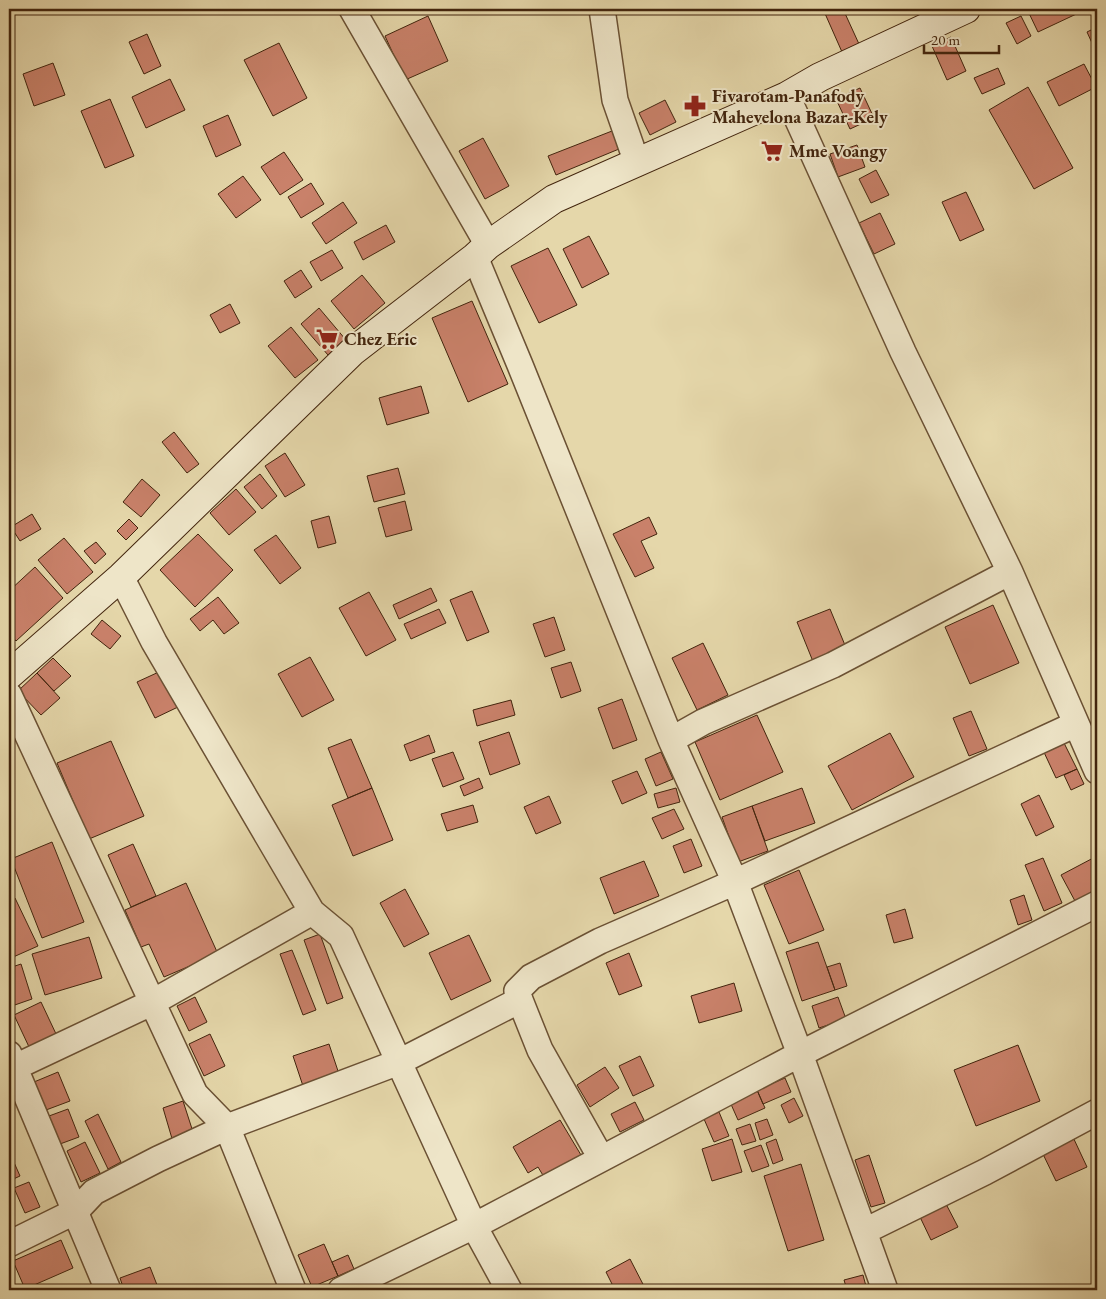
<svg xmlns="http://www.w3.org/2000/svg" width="1106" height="1299" viewBox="0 0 1106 1299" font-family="'EB Garamond',serif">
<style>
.building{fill:#c9816a;stroke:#42240d}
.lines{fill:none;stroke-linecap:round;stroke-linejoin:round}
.street-casing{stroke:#6b5134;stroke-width:28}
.secondary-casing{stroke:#42240d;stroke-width:30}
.street{stroke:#eee5c8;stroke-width:25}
.secondary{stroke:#eee5c8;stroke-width:28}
.labels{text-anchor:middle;stroke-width:4;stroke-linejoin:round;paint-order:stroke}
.poi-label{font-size:18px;font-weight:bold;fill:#42240d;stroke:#eee5c8;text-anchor:start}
</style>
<rect width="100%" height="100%" fill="#e5d7aa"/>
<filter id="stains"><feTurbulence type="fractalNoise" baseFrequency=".004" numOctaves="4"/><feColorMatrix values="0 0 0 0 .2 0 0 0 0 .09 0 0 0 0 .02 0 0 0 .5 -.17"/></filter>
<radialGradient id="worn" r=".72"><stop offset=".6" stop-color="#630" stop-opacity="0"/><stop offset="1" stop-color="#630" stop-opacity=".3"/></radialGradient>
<path class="building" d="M823 9H843L859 44 842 52Z
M1027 9H1087L1038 32Z
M428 16 448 61 405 80 385 36Z
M1021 16 1031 36 1017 44 1006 23Z
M1097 27V54L1087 32Z
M147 34 161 66 144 74 129 42Z
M951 37 966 71 947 80 932 46Z
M279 43 307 98 273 116 244 60Z
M53 63 65 95 34 106 23 74Z
M1084 64 1096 87 1059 106 1047 82Z
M998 68 1005 84 982 94 974 78Z
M170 79 185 110 146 128 132 97Z
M1028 87 1073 168 1034 189 989 110Z
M860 88 874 118 850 129 836 99Z
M110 99 134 156 105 168 81 111Z
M665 100 676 122 650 135 639 113Z
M228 115 241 145 216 157 203 126Z
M612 131 619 149 556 175 548 156Z
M483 138 509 186 485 199 459 151Z
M857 145 865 167 838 177 830 154Z
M284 152 303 180 280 195 261 167Z
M876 170 889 195 871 203 859 179Z
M243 176 261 200 236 218 218 194Z
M311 183 324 204 301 218 288 197Z
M966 192 984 230 960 241 942 202Z
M343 202 357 223 326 244 312 223Z
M880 213 895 244 874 254 859 223Z
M386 225 395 242 363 260 354 242Z
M589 236 609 274 582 288 563 249Z
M548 248 577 305 539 323 511 266Z
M332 250 343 268 321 281 310 262Z
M301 270 312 287 295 298 284 281Z
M362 275 385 303 354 329 331 301Z
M472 301 508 384 468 402 432 318Z
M230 304 240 323 220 333 210 315Z
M319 308 346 340 328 355 301 324Z
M291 327 318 360 295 378 268 346Z
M421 386 429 413 387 425 379 398Z
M174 432 199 464 187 473 162 442Z
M285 453 305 485 285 497 265 466Z
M398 468 405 494 374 502 367 476Z
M260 474 277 496 262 509 244 487Z
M142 479 160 495 141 517 123 502Z
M236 489 256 512 229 535 210 513Z
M405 501 412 530 386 537 378 508Z
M32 514 41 529 20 541 11 527Z
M329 516 336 543 318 548 311 521Z
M649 517 657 534 641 541 654 568 635 577 613 534Z
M129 519 138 528 126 540 117 531Z
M198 534 233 570 195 607 160 570Z
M276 535 301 568 280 584 254 550Z
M64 538 93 572 67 594 38 560Z
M96 542 106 554 95 564 84 551Z
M35 567 63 598 16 641 9 633V591Z
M431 588 437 601 399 619 393 605Z
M472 591 489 632 467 641 450 600Z
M369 592 396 640 366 656 339 608Z
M218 597 239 623 224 634 213 620 200 631 190 619Z
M993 605 1019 663 970 684 945 627Z
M439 609 446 623 411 639 404 624Z
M830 609 847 650 814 664 797 622Z
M554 617 565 650 545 657 533 624Z
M102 620 121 636 110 649 91 634Z
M703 643 728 695 697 710 672 658Z
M310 657 334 700 302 717 278 674Z
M53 658 71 676 54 691 37 673Z
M571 662 581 691 561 698 551 668Z
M161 671 178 707 155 718 137 682Z
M37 673 60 698 41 715 18 691Z
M622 699 637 740 613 749 598 708Z
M511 700 515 715 477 726 473 710Z
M971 711 987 749 969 756 953 718Z
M757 715 783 772 720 800 695 742Z
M509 732 520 764 490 775 479 742Z
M890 733 914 777 852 810 828 766Z
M429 735 435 752 410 761 404 745Z
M351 739 372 788 348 798 328 748Z
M1062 739 1077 769 1056 778 1042 748Z
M111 741 144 816 89 839 57 763Z
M453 752 464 779 443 787 432 759Z
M661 752 673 779 656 786 645 759Z
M1077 769 1084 784 1071 790 1064 775Z
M637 771 647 793 622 804 612 781Z
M479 778 483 788 464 796 460 786Z
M372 788 393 840 353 856 332 805Z
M676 788 680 802 658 808 654 794Z
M802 788 815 823 765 841 752 806Z
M1039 795 1054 827 1036 836 1021 804Z
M549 796 561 823 536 834 524 807Z
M473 805 478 822 447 831 441 814Z
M752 806 768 851 738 862 722 817Z
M674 809 684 829 662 839 652 818Z
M691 839 702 866 684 873 673 846Z
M52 842 84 922 42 938 11 859Z
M133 844 156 896 131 907 108 855Z
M1097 856V890L1075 901 1061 875Z
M1043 858 1062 903 1044 911 1025 865Z
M644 861 659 896 614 914 600 878Z
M799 870 824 930 789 944 764 885Z
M186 883 218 954 164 977 149 944 141 947 125 910Z
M405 889 429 934 404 947 380 903Z
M1024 895 1032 920 1018 925 1010 900Z
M15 898 38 946 11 958 9 952V901Z
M905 909 913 938 894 943 886 915Z
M320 934 343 998 327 1004 304 940Z
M469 935 491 981 451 1000 429 953Z
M89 937 102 978 45 995 32 954Z
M818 942 835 990 802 1001 786 952Z
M292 950 316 1010 303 1015 280 954Z
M629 953 642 986 619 995 606 963Z
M840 963 847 986 835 990 827 967Z
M21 964 32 999 9 1007V968Z
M734 983 742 1011 699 1023 691 996Z
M195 997 207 1022 189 1031 177 1006Z
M838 997 846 1019 819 1028 812 1006Z
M41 1002 57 1036 30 1049 14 1015Z
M210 1034 225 1066 204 1076 189 1044Z
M329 1044 340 1077 304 1089 293 1056Z
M1018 1045 1040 1101 976 1126 954 1070Z
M640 1056 654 1086 633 1096 619 1066Z
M605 1067 619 1088 590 1107 577 1085Z
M58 1072 70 1101 46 1110 34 1082Z
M785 1078 791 1092 763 1104 757 1090Z
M757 1090 765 1108 738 1120 730 1102Z
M794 1098 803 1116 789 1123 781 1105Z
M183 1101 194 1135 173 1142 163 1108Z
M635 1102 644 1120 620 1132 611 1114Z
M68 1109 79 1137 60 1144 49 1116Z
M719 1112 729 1136 714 1142 704 1119Z
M98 1114 121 1162 108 1169 85 1121Z
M767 1119 773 1135 760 1140 755 1123Z
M560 1120 581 1155 544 1177 538 1167 528 1173 513 1147Z
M750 1124 756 1141 742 1145 736 1129Z
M1072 1135 1087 1167 1056 1181 1041 1150Z
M732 1139 742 1172 712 1181 702 1149Z
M776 1139 783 1160 773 1164 766 1143Z
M85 1142 100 1173 81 1182 67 1151Z
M761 1145 769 1166 752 1172 744 1151Z
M9 1151 20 1176 9 1181Z
M869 1155 885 1203 871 1207 855 1160Z
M801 1164 824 1240 788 1251 764 1176Z
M29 1182 40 1207 25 1213 14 1188Z
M946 1204 958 1227 931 1240 920 1217Z
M61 1240 73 1268 25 1289 13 1261Z
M324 1244 338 1276 312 1287 298 1255Z
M348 1255 354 1269 338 1276 332 1262Z
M630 1259 646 1290H615L606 1272Z
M150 1267 159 1290H124L120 1278Z
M863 1275 867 1290H847L844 1280Z
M80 1286 82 1290H68Z"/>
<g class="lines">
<g class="street-casing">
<path id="street" d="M352 9 488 245
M602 9 615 100 637 163
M787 96 903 352 1010 572 1097 771
M475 257 520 365 671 740 735 882 800 1054 885 1290
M121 577 154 642 312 912 341 936 474 1226 509 1290
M9 695 195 1094 227 1127 293 1290
M671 740 703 722 833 665 1010 572
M9 1054 108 1290
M9 1070 153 1002 312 912
M601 1158 540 1050 520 1000 517 991 531 977 600 941 735 882 1076 724
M865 1231 985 1172 1097 1112
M9 1244 76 1211 94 1192 158 1159 227 1127 399 1062 520 1000
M341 1290 474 1226 800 1054 1097 904"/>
</g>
<g class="secondary-casing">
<path id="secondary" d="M9 675 121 577 352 352 475 257 488 245 554 199 787 96 820 77 966 9"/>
</g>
<use href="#street" class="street"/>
<use href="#secondary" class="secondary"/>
</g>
<defs>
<g id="pharmacy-bare" transform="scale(1.725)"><path d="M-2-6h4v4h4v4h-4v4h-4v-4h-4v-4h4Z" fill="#8f2418" stroke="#eee5c8" stroke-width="2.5" paint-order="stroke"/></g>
<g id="supermarket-bare" transform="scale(1.725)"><path d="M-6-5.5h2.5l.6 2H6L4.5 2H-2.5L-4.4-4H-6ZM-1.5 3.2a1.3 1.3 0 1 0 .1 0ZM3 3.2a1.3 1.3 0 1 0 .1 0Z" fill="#8f2418" stroke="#eee5c8" stroke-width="2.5" paint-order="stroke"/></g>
</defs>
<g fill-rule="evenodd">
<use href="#pharmacy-bare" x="695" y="106"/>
<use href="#supermarket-bare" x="772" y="151"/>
<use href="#supermarket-bare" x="327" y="339"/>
</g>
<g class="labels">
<g class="poi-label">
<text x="712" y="102">Fivarotam-Panafody<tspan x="712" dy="21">Mahevelona Bazar-Kely</tspan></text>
<text x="789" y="157">Mme Voangy</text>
<text x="344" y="345">Chez Eric</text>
</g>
</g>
<rect width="1106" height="1299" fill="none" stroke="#e5d7aa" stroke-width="30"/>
<rect x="10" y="10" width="1086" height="1279" fill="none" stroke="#42240d" stroke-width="2.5"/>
<rect x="15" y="15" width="1076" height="1269" fill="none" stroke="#42240d"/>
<path d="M924 45v8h75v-8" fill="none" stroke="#42240d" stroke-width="2.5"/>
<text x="931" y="45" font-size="15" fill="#42240d" stroke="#eee5c8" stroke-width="4" paint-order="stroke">20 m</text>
<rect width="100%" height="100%" filter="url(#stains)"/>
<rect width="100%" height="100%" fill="url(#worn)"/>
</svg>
